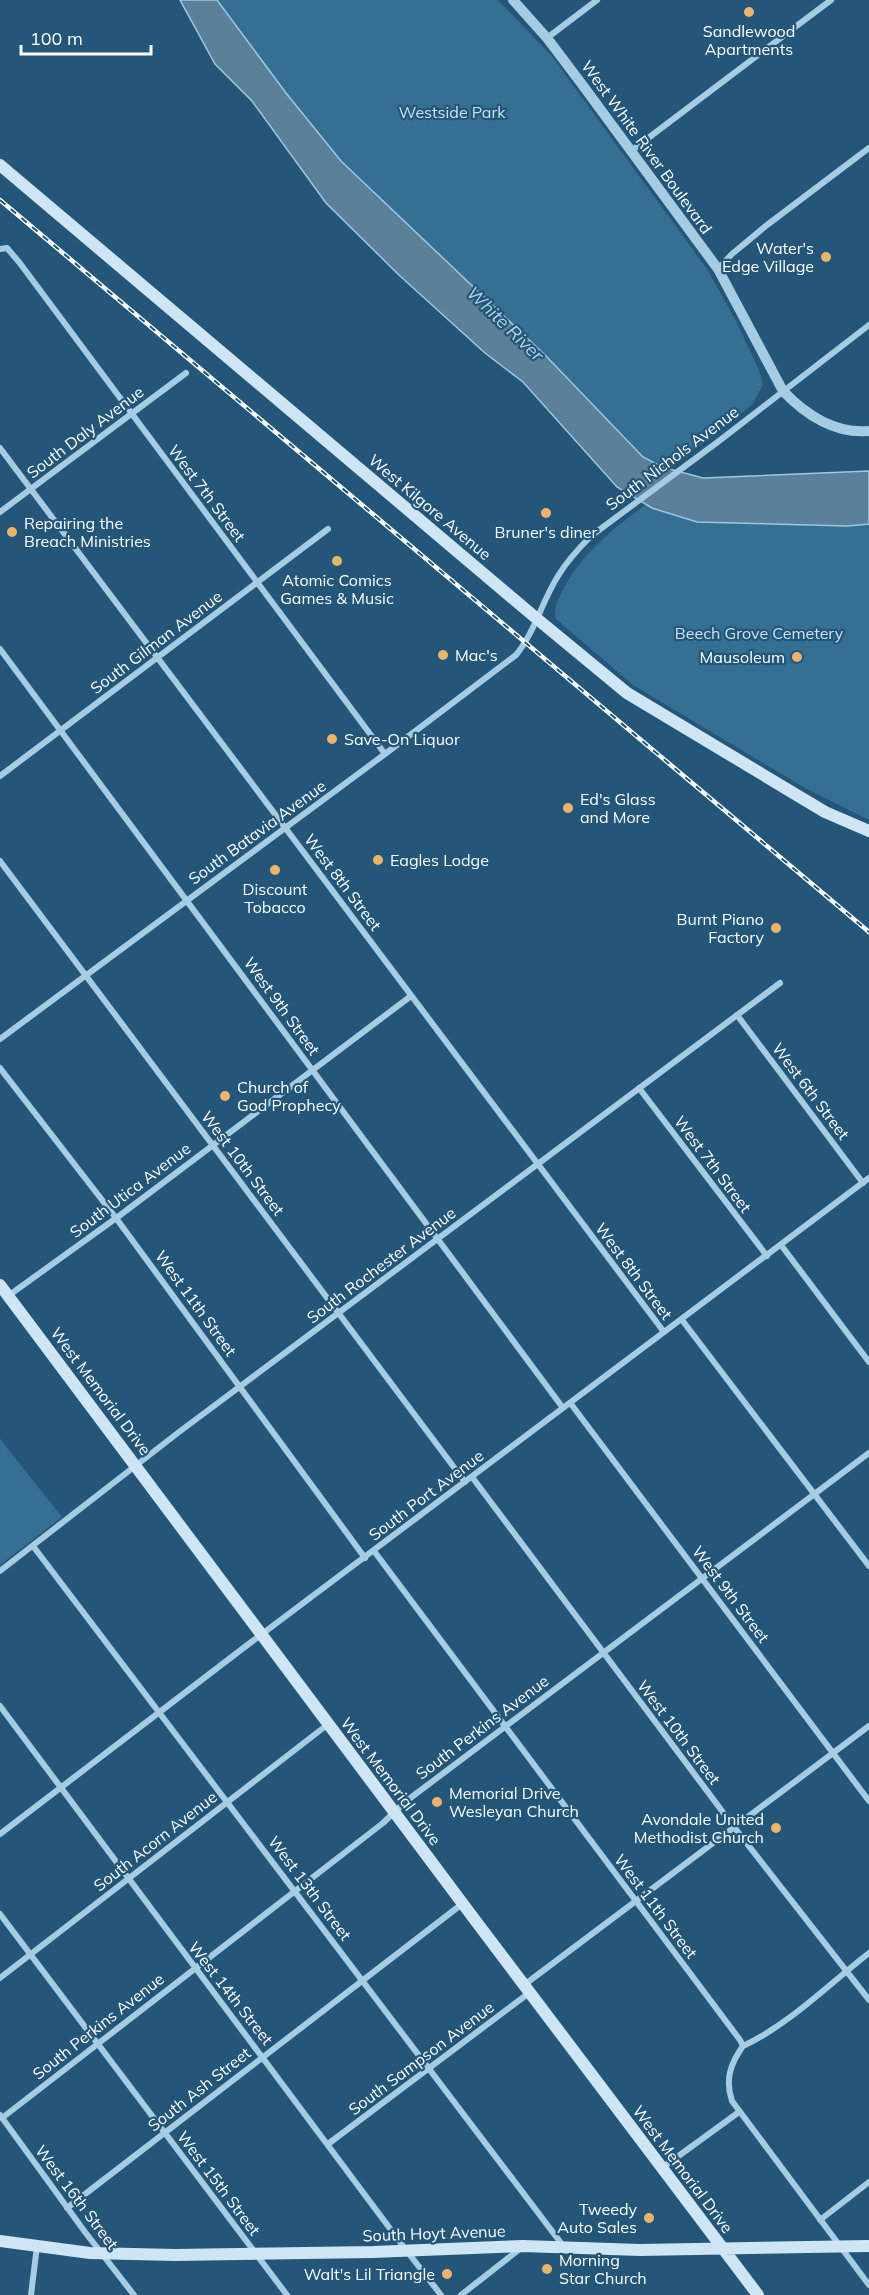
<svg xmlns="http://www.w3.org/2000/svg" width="869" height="2295" viewBox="0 0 869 2295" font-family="Mulish,sans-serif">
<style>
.green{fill:#356f94}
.water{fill:#5c8099;stroke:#9ac8e4;stroke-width:1.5}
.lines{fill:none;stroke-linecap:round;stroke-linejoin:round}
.minor{stroke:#a6cce4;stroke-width:6}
.tertiary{stroke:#a6cce4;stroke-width:10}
.secondary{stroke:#cfe5f4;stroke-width:12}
.rail-casing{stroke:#fff;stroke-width:4.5}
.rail{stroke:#245679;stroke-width:2;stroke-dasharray:7;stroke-linecap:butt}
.poi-dot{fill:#eeb36a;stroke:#245679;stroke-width:2}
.labels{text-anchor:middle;stroke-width:4.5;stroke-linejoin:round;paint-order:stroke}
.poi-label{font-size:16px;fill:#fff;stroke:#245679;text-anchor:start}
.park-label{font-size:16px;fill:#c9e3f3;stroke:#245679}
.street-label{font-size:16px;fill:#fff;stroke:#245679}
.water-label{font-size:18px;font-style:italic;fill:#b1d5ec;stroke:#245679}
</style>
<rect width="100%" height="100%" fill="#245679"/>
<path class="green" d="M217 0H498L551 55 707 269 736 321 759 370 763 385 752 405 667 470 643 457 546 356 341 161 286 93Z
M645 505 652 508 869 524V820L805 788 633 685 556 619C553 606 558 600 564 588 583 552 613 529 645 505Z
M0 1439 62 1517 0 1565Z"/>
<path class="water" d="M180 0H217L286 93 341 161 546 356 643 457 662 467 703 478 869 471V524L848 526 697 522 652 508 617 487 523 382 485 353 400 276 326 203 252 101 215 64Z"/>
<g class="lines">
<path class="minor" d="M547 38 597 0
M631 151 831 0
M0 249 7 248 19 262 385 754
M718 269 732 254 767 225 869 148
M0 448 664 1332
M0 512 186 373
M0 649 563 1408
M0 776 328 529
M0 861 465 1482
M737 1015 863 1183
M0 1039 385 754 516 655C535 632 542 601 558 576 567 561 579 548 591 536L719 441 869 325
M0 1068 116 1218 365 1558
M639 1088 767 1256
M781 1245 869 1362
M8 1296 119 1216 411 996
M682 1320 869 1566
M571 1404 869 1801
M472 1477 734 1827 869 2000
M33 1546 564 2247
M374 1551 740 2040 743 2046C730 2064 725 2080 732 2101L869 2285
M0 1571 179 1432 780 983
M0 1706 406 2250 441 2295
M0 1834 246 1646 869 1178
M0 1914 287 2295
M0 1978 327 1725
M524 1985 869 1726
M743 2046C790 2024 829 1984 869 1953
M0 2115 85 2232 134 2295
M2 2118 383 1823 405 1802 869 1453
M328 2144 529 1993
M662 2168 739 2112
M67 2208 462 1904
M820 2220 869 2182
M31 2295 37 2246
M461 2295 521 2248"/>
<path class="tertiary" d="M513 0 547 38 581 83 718 269 783 391C806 415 835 434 869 431"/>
<path class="secondary" d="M0 165 536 618 627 693 825 812 869 831
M0 1285C253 1622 503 1960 758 2295
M0 2241 90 2253 175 2255 373 2252 523 2246 640 2250 869 2246"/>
<g class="rail-casing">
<path id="rail" d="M0 200 869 932"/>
</g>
<use href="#rail" class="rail"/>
</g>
<g class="poi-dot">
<circle cx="749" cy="12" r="6"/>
<circle cx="826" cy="257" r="6"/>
<circle cx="546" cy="513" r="6"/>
<circle cx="12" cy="532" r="6"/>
<circle cx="337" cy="561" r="6"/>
<circle cx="443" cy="655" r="6"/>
<circle cx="797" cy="657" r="6"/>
<circle cx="332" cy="739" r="6"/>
<circle cx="568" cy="808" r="6"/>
<circle cx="378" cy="860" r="6"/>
<circle cx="275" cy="870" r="6"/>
<circle cx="776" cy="928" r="6"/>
<circle cx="225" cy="1096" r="6"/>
<circle cx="437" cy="1802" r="6"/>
<circle cx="776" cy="1828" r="6"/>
<circle cx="649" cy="2218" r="6"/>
<circle cx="547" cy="2269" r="6"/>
<circle cx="447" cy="2274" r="6"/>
</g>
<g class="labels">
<g class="poi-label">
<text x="749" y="37" text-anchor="middle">Sandlewood<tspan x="749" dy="18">Apartments</tspan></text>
<text x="814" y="254" text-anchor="end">Water's<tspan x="814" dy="18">Edge Village</tspan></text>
<text x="24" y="529">Repairing the<tspan x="24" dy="18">Breach Ministries</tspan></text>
<text x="546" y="538" text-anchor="middle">Bruner's diner</text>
<text x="337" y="586" text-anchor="middle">Atomic Comics<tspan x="337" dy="18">Games &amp; Music</tspan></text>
<text x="455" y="661">Mac's</text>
<text x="785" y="663" text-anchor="end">Mausoleum</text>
<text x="344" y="745">Save-On Liquor</text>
<text x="580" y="805">Ed's Glass<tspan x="580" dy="18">and More</tspan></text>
<text x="390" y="866">Eagles Lodge</text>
<text x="275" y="895" text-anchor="middle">Discount<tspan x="275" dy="18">Tobacco</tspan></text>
<text x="764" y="925" text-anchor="end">Burnt Piano<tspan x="764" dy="18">Factory</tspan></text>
<text x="237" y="1093">Church of<tspan x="237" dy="18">God Prophecy</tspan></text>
<text x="449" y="1799">Memorial Drive<tspan x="449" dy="18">Wesleyan Church</tspan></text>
<text x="764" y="1825" text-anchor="end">Avondale United<tspan x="764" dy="18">Methodist Church</tspan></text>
<text x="637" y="2215" text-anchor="end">Tweedy<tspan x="637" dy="18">Auto Sales</tspan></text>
<text x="559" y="2266">Morning<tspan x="559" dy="18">Star Church</tspan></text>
<text x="435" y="2280" text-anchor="end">Walt's Lil Triangle</text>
</g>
<g class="park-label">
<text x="452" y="118">Westside Park</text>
<text x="759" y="639">Beech Grove Cemetery</text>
</g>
<g class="street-label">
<text transform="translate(647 147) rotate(54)" y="6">West White River Boulevard</text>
<text transform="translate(85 432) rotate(-37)" y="6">South Daly Avenue</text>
<text transform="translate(672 458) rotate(-37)" y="6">South Nichols Avenue</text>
<text transform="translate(207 493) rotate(53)" y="6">West 7th Street</text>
<text transform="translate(430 507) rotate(40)" y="6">West Kilgore Avenue</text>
<text transform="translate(156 642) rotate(-37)" y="6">South Gilman Avenue</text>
<text transform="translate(257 832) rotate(-36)" y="6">South Batavia Avenue</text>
<text transform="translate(343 882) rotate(53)" y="6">West 8th Street</text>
<text transform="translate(282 1006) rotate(54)" y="6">West 9th Street</text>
<text transform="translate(811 1091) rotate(53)" y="6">West 6th Street</text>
<text transform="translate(243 1163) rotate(53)" y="6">West 10th Street</text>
<text transform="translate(713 1164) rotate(53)" y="6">West 7th Street</text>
<text transform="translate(130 1190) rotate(-37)" y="6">South Utica Avenue</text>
<text transform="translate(381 1265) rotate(-37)" y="6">South Rochester Avenue</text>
<text transform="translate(634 1271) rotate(53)" y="6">West 8th Street</text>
<text transform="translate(196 1303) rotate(54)" y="6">West 11th Street</text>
<text transform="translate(101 1391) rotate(53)" y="6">West Memorial Drive</text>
<text transform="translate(426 1495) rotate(-37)" y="6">South Port Avenue</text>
<text transform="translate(731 1594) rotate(53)" y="6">West 9th Street</text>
<text transform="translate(482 1727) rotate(-37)" y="6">South Perkins Avenue</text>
<text transform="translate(679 1732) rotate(53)" y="6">West 10th Street</text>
<text transform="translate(391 1781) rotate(53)" y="6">West Memorial Drive</text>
<text transform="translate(155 1841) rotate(-38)" y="6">South Acorn Avenue</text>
<text transform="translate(310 1888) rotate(53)" y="6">West 13th Street</text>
<text transform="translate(656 1906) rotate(53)" y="6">West 11th Street</text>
<text transform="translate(231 1993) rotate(52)" y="6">West 14th Street</text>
<text transform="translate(98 2026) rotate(-38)" y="6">South Perkins Avenue</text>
<text transform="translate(421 2058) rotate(-37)" y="6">South Sampson Avenue</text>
<text transform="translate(199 2089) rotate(-38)" y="6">South Ash Street</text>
<text transform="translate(683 2169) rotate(53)" y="6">West Memorial Drive</text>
<text transform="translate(219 2183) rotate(53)" y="6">West 15th Street</text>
<text transform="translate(77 2197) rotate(53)" y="6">West 16th Street</text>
<text transform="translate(434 2233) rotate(-2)" y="6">South Hoyt Avenue</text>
</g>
<g class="water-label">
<text transform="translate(505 324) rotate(44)" y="6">White River</text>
</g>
</g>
<path d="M21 45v9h130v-9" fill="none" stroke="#ffffff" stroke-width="3"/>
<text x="30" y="45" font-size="18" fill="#ffffff" stroke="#245679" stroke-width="4.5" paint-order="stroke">100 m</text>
</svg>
